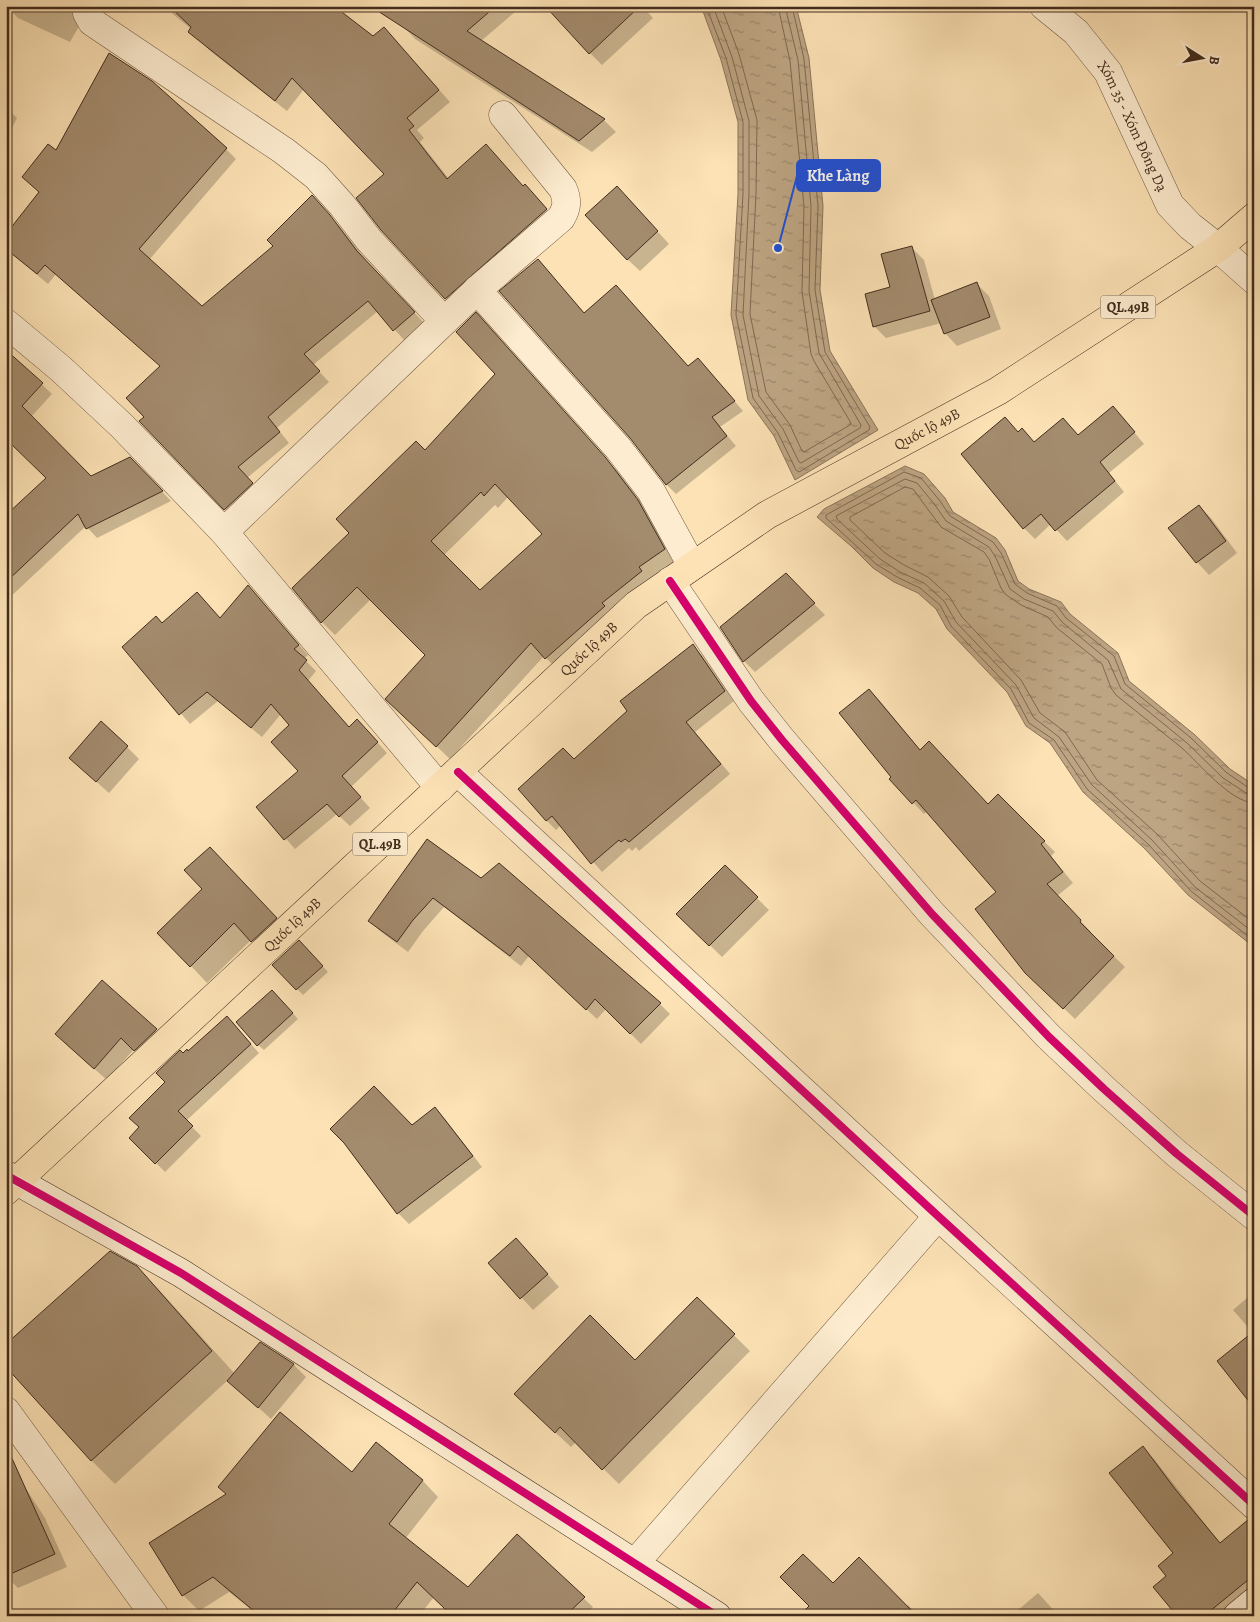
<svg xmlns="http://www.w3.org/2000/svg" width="1260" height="1622" viewBox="0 0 1260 1622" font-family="Alegreya,serif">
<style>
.water{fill:url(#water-ripples);stroke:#8c745a}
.shadow{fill:#0003;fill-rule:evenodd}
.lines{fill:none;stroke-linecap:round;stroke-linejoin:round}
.shore{stroke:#806850;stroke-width:1}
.building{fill:#a38b6d;stroke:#432d1e;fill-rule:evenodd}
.street-casing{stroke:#715a44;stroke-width:29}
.secondary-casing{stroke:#432d1e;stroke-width:29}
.primary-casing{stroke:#432d1e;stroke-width:29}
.street{stroke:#fdeccf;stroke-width:28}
.secondary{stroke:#fdeccf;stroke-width:28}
.primary{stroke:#fce2b5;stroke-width:28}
.cycleway-casing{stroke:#fdeccf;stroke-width:11}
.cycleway{stroke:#d6006c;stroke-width:8}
.labels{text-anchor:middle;stroke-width:5;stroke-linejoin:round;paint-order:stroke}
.shield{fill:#fdeccf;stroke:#7b6653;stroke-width:1}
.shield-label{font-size:14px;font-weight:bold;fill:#432d1e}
.street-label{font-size:15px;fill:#432d1e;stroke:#fdeccf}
.leader{fill:none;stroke:#1d4ed8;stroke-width:2}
.callout-dot{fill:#1d4ed8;stroke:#fdeccf;stroke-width:2}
.callout{fill:#1d4ed8;stroke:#1d4ed8;stroke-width:2}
.callout-label{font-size:16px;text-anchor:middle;font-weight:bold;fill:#fff}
</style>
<defs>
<pattern id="water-ripples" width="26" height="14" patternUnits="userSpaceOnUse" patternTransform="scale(1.25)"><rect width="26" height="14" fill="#bda482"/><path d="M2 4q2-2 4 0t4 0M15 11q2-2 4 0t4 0" fill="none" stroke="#9b866a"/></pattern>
</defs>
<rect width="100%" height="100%" fill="#fce2b5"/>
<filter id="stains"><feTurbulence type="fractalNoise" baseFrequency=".004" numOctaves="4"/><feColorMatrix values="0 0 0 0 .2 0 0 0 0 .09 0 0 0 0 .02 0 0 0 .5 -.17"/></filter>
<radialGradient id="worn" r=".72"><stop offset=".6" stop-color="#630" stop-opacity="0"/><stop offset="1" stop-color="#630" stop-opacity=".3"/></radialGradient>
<path class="water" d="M701 6H796L809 58 823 206 820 290 830 351 878 430 795 480 774 436 748 400 731 315 738 194V122L721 60Z
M905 466 924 474 945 498 953 512 996 538 1005 550 1018 581 1029 589 1061 602 1070 614 1118 653 1129 681 1195 735 1230 769 1254 785V947L1188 895 1144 848 1083 792 1050 743 1026 726 1007 692 947 629 936 609 918 593 894 582 873 568 851 546 817 517 824 509Z"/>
<path class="shadow" d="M87 6 82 21 70 42 18 18 7 7Z
M163 6H303L373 38 395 40 450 102 417 130 424 138 420 142 449 179 523 187 536 197 557 221 457 310 446 298 386 174 304 89 287 111 209 50 198 38 200 36Z
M410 6H522L481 41 604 120 616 132 592 152 415 39 403 26Z
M563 6H642L653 18 602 65 590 53Z
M6 107 17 118 6 140Z
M226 149 236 159 149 260 202 308 322 207 340 227 368 262 424 323 404 340 378 311 313 365 329 382 277 428 289 443 247 478 262 494 235 519 141 421 146 417 162 367 56 274 48 284 6 249 40 193 56 152Z
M629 200 669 244 640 271 627 259Z
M912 248 924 260 935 300 977 284 989 296 1001 329 957 346 945 333 941 323 886 338 874 326 891 288Z
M547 270 585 314 689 367 707 369 743 411 720 427 736 446 676 494 667 485 631 437Z
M489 327 619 473 651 514 677 562 559 671 544 656 450 759 400 712 427 655 371 599 335 635 322 622 351 533 497 374ZM508 497 544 534 480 591 444 555 495 505 498 508Z
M19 363 52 394 31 417 91 478 130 458 171 501 97 538 86 526 6 601V517L48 478 11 442 9 444 6 441V377Z
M1113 407 1144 444 1109 473 1124 492 1067 541 1051 524 1035 539 1024 528 963 455 1018 433 1035 443 1078 436Z
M1199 506 1211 518 1237 553 1209 575 1197 562 1170 528Z
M786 575 825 615 755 672 744 661 721 627Z
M248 587 308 655 304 659 316 671 308 681 349 728 367 731 387 753 351 787 370 808 350 826 337 814 295 849 258 807 300 772 291 725 281 714 262 737 218 701 190 724 123 647 162 624 220 619Z
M692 646 702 655 734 701 695 732 730 774 639 851 636 847 632 851 629 848 602 872 561 825 556 830 546 820 629 711Z
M869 690 880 701 921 751 989 806 998 796 1055 852 1051 856 1073 883 1057 896 1091 932 1090 933 1125 967 1075 1019 1038 984 998 892 927 811 924 814 891 779 893 777Z
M127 747 139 759 109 793 83 770Z
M227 865 293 935 269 958 251 940 207 983 191 966Z
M725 867 769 910 722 957 678 914Z
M481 879 660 1004 670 1014 641 1044 606 1009 597 1019 529 956 521 966 444 907 423 931 408 952 380 931 370 921Z
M299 942 328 972 303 995 274 965Z
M102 982 168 1042 147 1062 134 1049 107 1080 68 1046Z
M278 997 298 1019 264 1050 258 1045Z
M235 1026 259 1053 186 1121 201 1136 165 1172 131 1138 141 1128 167 1082 188 1052Z
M435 1109 446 1120 482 1167 409 1224 398 1213 412 1126Z
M528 1252 559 1287 533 1310 490 1263Z
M136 1267 160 1291 235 1374 260 1344 294 1365 306 1377 271 1419 228 1380 115 1484 92 1461 6 1365Z
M1254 1292V1401L1253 1333 1233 1310Z
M697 1299 750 1351 619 1484 576 1442 571 1447 531 1410 635 1362Z
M376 1444 423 1481 438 1497 405 1539 434 1597 419 1616H259L229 1592 199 1611 183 1595 151 1543 228 1494 352 1474Z
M1142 1448 1154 1459 1221 1544 1254 1533V1596L1230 1616H1179L1168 1576 1175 1554Z
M6 1458 45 1518 67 1567 18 1588 6 1576Z
M517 1536 593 1607 585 1616H538Z
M833 1584 906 1607 908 1605 919 1616H820Z
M1038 1593 1059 1616H1011Z
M121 1609 128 1616H111Z"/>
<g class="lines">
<path class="shore" d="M706 6 726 58 743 122V194L736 315 753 398 778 433 796 470 799 472 869 430 870 427 825 352 815 290 818 206 804 59 792 6
M713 6 732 57 749 121V194L743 315 759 396 783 429 799 462 801 463 860 428 861 425 819 353 809 291 811 206 798 60 785 6
M721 6 739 54 757 120 756 194 750 314 766 392 790 425 802 451 804 452 850 425 851 423 814 361 811 354 802 292 804 206 790 61 778 6
M1254 789 1249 788 1227 773 1191 738 1125 684 1114 656 1066 618 1057 606 1027 593 1015 584 1001 553 993 542 950 516 940 501 921 478 904 472 826 515V518L876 564 897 577 920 588 940 605 951 626 1011 689 1029 723 1054 740 1087 789 1148 844 1191 891 1254 941
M1254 795 1246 793 1223 778 1187 743 1121 689 1108 660 1062 622 1053 611 1024 599 1010 589 995 556 989 547 946 521 935 505 917 483 905 479 836 516 837 519 880 559 900 572 924 583 944 601 956 622 1016 685 1034 718 1059 737 1092 785 1152 840 1195 887 1254 933
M1254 803C1230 802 1199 763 1182 748 1160 730 1138 713 1116 695L1111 688 1102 664 1057 628 1048 617 1021 605 1005 594 1001 588 989 559 984 552 941 527 913 489 905 487 850 517V520L885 553 904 565 928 577 949 596 962 617 1021 680 1040 713 1065 732 1097 780 1157 834 1200 881 1254 923"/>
</g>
<path class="building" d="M169 6H334L373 36 384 27 439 90 407 118 414 126 409 130 447 179 486 144 523 186 525 184 547 209 445 299 381 230 356 198 384 174 292 78 275 101 188 32 191 27Z
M370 6H496L467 31 605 119 579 141Z
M545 6H640L589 54Z
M109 53 152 81 227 148 139 249 202 306 273 246 267 240 312 195 330 215 357 251 415 312 393 331 368 301 304 354 320 371 268 417 280 432 238 467 253 483 224 510 139 421 144 417 126 398 160 366 45 265 37 274 6 249V234L39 192 22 177 48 144 56 150Z
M617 186 658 231 627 260 585 215Z
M912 246 930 311 873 327 865 294 890 287 881 254Z
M538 259 584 313 616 285 688 366 698 358 735 401 712 417 727 436 666 485 630 438 499 291Z
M977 282 990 317 944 334 931 300Z
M476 312 606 458 638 500 665 549 639 567 642 571 602 603 605 606 545 659 531 643 436 747 385 699 425 655 357 587 321 623 292 588 349 533 336 519 416 441 425 450 495 374 456 332ZM495 484 542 534 480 590 431 541 481 492 484 496Z
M6 350 43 383 22 406 91 476 130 457 163 491 86 529 78 514 6 582V515L46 478 6 439Z
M1113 406 1135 432 1100 462 1115 481 1055 531 1041 514 1023 529 961 454 1005 417 1018 432 1022 428 1034 442 1063 418 1078 435Z
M1199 505 1226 541 1196 563 1168 528Z
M786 573 815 603 743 662 720 627Z
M248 585 299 645 294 649 307 660 299 670 349 727 357 719 378 742 342 776 361 797 339 817 327 804 284 840 256 807 298 771 271 742 289 725 271 704 251 728 207 692 179 715 122 647 156 616 162 623 197 592 220 618Z
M693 644 725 691 686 722 721 764 629 842 625 839 621 842 619 840 591 864 552 816 546 821 518 789 563 748 574 759 627 711 620 701Z
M869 689 920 750 929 741 988 804 998 794 1045 841 1041 844 1063 872 1047 884 1081 920 1080 922 1114 956 1063 1009 1025 973 975 909 996 892 916 800 912 804 889 779 891 777 839 713Z
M101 721 128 746 96 782 69 758Z
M427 839 481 878 499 863 661 1003 630 1034 595 999 586 1010 518 946 510 956 433 898 413 920 397 942 368 921Z
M210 847 277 918 251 942 234 923 190 967 157 933 202 889 184 870Z
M725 865 758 897 709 946 676 914Z
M299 940 323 966 296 990 272 965Z
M102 980 157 1029 134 1051 121 1038 94 1069 55 1034Z
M272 990 293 1013 257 1046 236 1022Z
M227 1016 251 1044 178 1111 193 1126 155 1164 129 1138 139 1127 129 1118 165 1082 156 1073 180 1050 183 1053 187 1049 188 1051Z
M374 1086 412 1125 435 1107 473 1156 397 1214 344 1143 330 1129Z
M516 1238 548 1274 520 1299 488 1263Z
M110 1251 137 1266 212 1351 91 1461 6 1367V1344Z
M697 1297 735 1334 602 1470 560 1427 555 1433 514 1394 590 1315 635 1360Z
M1254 1331V1408L1217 1361Z
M260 1342 294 1364 258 1408 227 1381Z
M280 1412 352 1472 376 1442 423 1480 389 1524 468 1587 517 1534 585 1597 565 1616H441L446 1610 417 1582 390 1616H260L213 1577 182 1596 149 1543 226 1494 218 1487Z
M6 1445 55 1554 6 1576Z
M1143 1446 1175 1489 1220 1543 1249 1519 1254 1520V1575L1204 1616H1177L1153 1587 1166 1576 1158 1566 1173 1553 1109 1473Z
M803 1554 833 1583 859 1557 917 1616H799L809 1606 780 1577Z"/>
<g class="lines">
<g class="street-casing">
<g id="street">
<path d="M86 6 87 13 92 22 284 151 316 176 342 205 369 240 444 321"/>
<path id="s1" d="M1044 6 1076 32 1108 72 1170 205 1190 226 1218 248 1254 280"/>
<path d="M477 290 618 448 651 491 692 566"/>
<path d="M6 323 61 369 122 426 224 532 440 788"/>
<path d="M224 532 477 290 561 218C567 208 568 201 563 189L503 115"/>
<path d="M670 581 751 701 782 740 932 914 1049 1037 1104 1089 1177 1154 1254 1216"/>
<path d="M458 772 938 1216 1254 1505"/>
<path d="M6 1411 155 1616"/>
<path d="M635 1563 938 1216"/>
</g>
</g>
<g class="secondary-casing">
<path id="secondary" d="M6 1175 181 1273 717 1616
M1237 1616 1254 1602"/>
</g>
<g class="primary-casing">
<g id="primary">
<path id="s2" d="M6 1191 636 605 767 515 998 391 1218 248 1254 217"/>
</g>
</g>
<use href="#street" class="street"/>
<use href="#secondary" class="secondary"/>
<use href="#primary" class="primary"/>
<g class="cycleway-casing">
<path id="cycleway" d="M670 581 751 701 782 740 932 914 1049 1037 1104 1089 1177 1154 1254 1216
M458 772 938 1216 1254 1505
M6 1175 181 1273 717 1616"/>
</g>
<use href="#cycleway" class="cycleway"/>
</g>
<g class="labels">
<g class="shield">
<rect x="1100.5" y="295.5" width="55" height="23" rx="4"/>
<rect x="352.5" y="832.5" width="55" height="23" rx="4"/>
</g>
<g class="shield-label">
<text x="1128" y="312">QL.49B</text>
<text x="380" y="849">QL.49B</text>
</g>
<g class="street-label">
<text dy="5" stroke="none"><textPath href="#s1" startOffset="152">Xóm 35 - Xóm Đồng Dạ</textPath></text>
<text dy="5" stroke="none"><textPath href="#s2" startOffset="1201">Quốc lộ 49B</textPath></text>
<text dy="5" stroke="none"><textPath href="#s2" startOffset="796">Quốc lộ 49B</textPath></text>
<text dy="5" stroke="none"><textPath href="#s2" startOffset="391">Quốc lộ 49B</textPath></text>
</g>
</g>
<path class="leader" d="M778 248L797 176"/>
<circle class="callout-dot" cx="778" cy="248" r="5"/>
<rect class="callout" x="797" y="160" width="83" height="31" rx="5"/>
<g class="callout-label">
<text x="838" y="181">Khe Làng</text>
</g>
<rect width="1260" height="1622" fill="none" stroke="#fce2b5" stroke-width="25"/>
<rect x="8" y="8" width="1245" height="1607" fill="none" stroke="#432d1e" stroke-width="2.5"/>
<rect x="12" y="12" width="1235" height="1597" fill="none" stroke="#432d1e"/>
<g transform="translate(1202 58) rotate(101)" stroke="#fdeccf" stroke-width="4" paint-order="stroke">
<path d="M0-4L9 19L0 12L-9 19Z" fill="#432d1e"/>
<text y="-8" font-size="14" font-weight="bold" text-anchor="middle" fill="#432d1e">B</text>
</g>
<rect width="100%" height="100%" filter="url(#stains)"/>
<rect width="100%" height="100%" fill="url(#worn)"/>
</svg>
